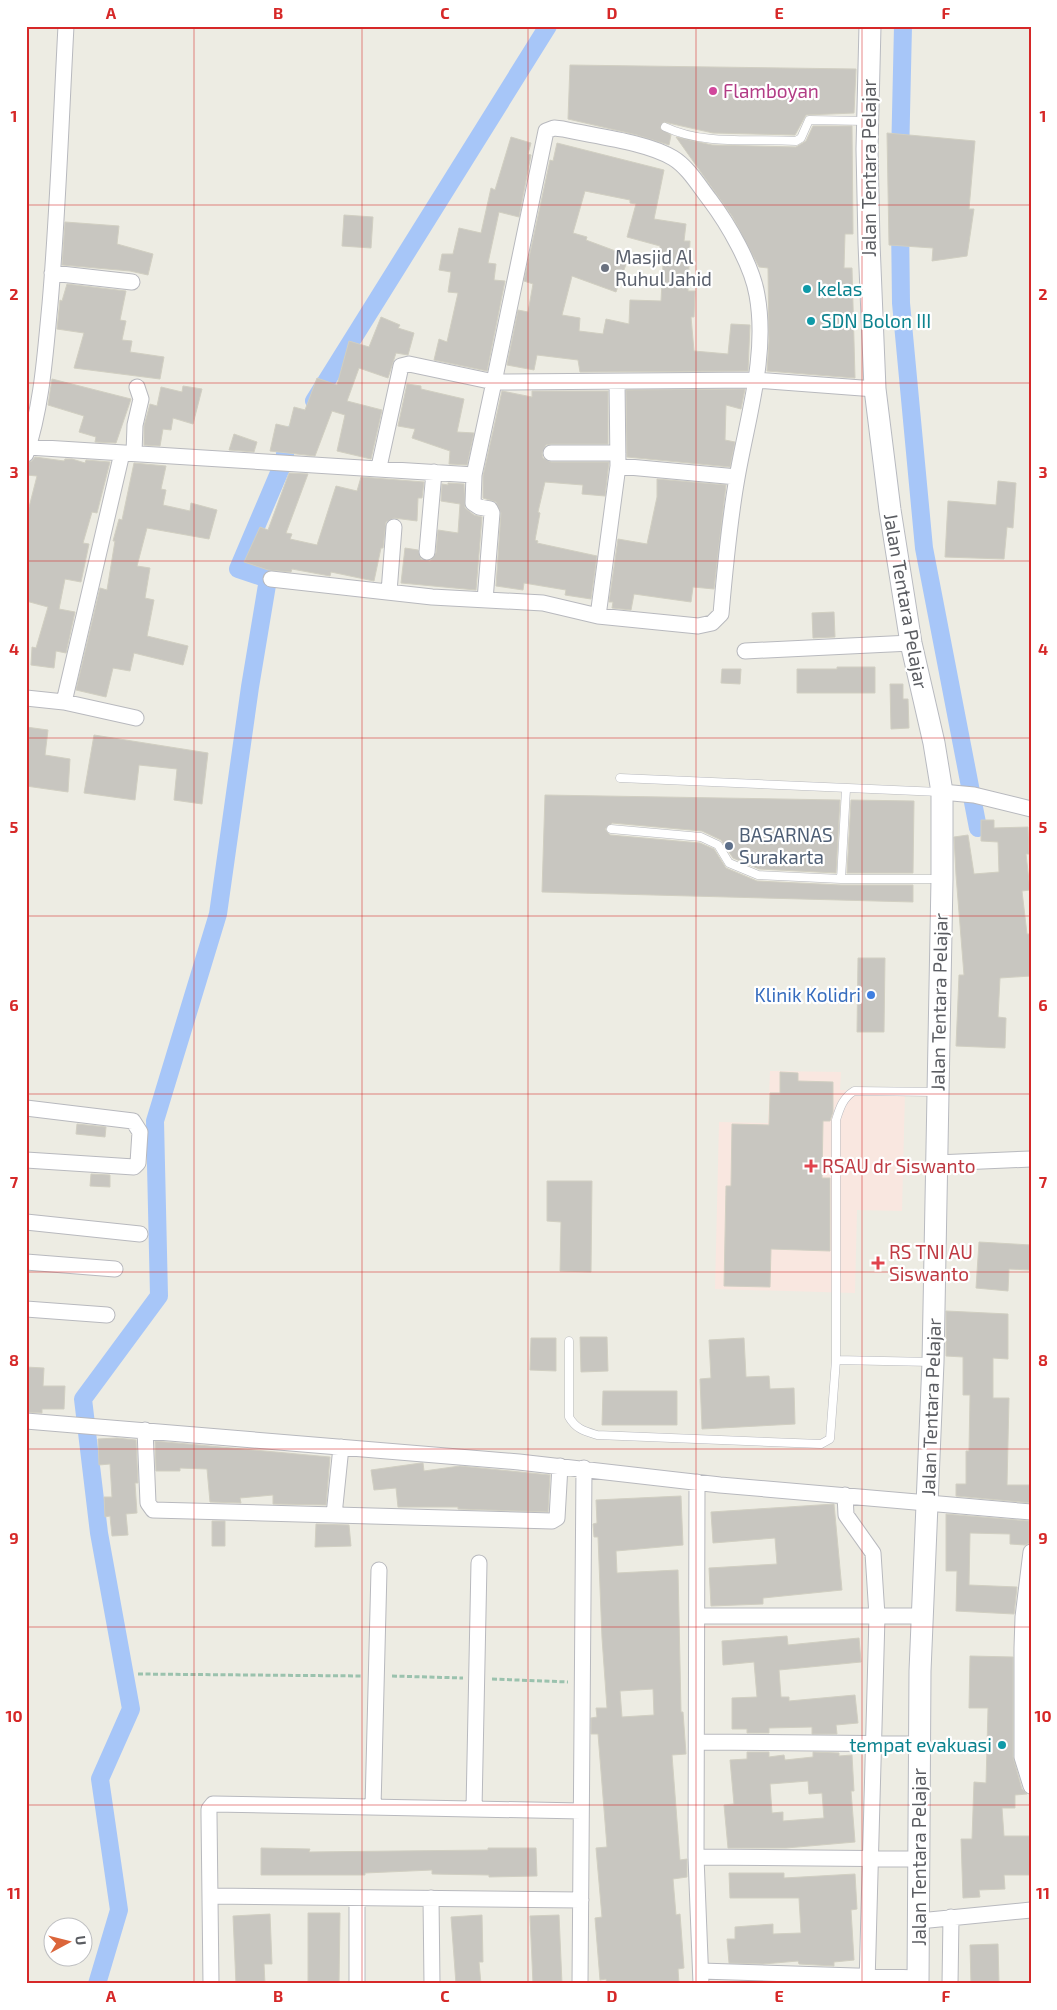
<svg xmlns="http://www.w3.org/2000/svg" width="1057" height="2010" viewBox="0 0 1057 2010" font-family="'Exo 2',sans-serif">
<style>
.medical{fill:#f9e7e0}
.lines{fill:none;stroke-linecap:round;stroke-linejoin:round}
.canal{stroke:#a7c6f8;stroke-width:18}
.building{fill:#c8c6c0;stroke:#d1cfc2;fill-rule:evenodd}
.lane-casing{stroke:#b8b9be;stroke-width:9}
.street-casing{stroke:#b8b9be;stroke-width:17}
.secondary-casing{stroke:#b8bac0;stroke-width:23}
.path{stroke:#9bc2ae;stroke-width:3;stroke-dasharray:5 2.5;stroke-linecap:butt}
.lane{stroke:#fff;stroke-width:8}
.street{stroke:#fff;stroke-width:15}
.secondary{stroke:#fff;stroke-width:21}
.grid{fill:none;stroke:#d62828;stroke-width:1;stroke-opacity:0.55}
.hotel-dot{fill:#d1479c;stroke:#fff;stroke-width:2}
.worship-dot{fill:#6b7280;stroke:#fff;stroke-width:2}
.culture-dot{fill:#0f9aa8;stroke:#fff;stroke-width:2}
.service-dot{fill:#5c6f8a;stroke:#fff;stroke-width:2}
.shop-dot{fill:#3f7fe0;stroke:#fff;stroke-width:2}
.health-dot{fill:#e0444e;stroke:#fff;stroke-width:2}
.labels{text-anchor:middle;stroke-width:4.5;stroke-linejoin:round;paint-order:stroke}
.hotel-label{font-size:19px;fill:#b23c85;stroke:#fff;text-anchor:start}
.street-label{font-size:19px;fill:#5b5d62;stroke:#fff}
.worship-label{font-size:19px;fill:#5b616d;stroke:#fff;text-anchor:start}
.culture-label{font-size:19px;fill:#0d838f;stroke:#fff;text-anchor:start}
.service-label{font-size:19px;fill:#4e5e75;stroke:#fff;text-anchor:start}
.shop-label{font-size:19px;fill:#366cbe;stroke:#fff;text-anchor:end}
.health-label{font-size:19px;fill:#be3a42;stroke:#fff;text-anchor:start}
.neatline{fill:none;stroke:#d62828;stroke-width:2}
.grid-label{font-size:16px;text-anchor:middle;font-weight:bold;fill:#d62828}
</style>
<rect width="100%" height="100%" fill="#edece3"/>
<path class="medical" d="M770 1071 841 1072 840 1090 905 1092 902 1211 857 1210 855 1293 715 1289 719 1122 768 1123Z"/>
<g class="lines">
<path class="canal" d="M900 158 903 26
M900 222 901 303 924 548 978 828
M314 401 548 26
M97 1984 119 1910 100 1779 131 1709 99 1533 83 1399 159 1296 155 1121 218 914 250 687 268 579 238 569 284 461 286 447 295 432"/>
</g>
<path class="building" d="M570 65 856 69 854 113 806 115 795 135 713 133 664 122 660 128 671 135 669 145 637 135 568 119Z
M813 126H852L853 234H845L844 268H852L855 378 767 371 769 341 768 268 759 267 732 216 676 137 712 145 796 147 806 141Z
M887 133 975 141 969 209H974L967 256 932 261 933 248 889 245Z
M511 137 531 143 528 154 531 155 519 217 499 212 488 263 496 264 494 280 505 281 487 371 434 360 439 339 447 342 458 293 448 292 451 272 439 270 442 254H453L459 228 481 233 491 188 495 190Z
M557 143 664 170 654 219 686 224 684 241H690L688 291H695L694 317H691L694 351 728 354 731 324 750 325 748 371 580 372 578 360 537 355 534 370 507 365 518 310 528 312 533 284 524 281 550 160 553 161ZM585 191 630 200V203L636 204 627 237 660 246 659 264H663L661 301 630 300 629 324 606 319 603 334 579 331 580 318 562 315 572 276 616 292 629 256 586 240 587 237 573 233Z
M344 215 373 217 371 248 342 246Z
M65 222 119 226 117 244 153 254 148 275 130 271 62 265Z
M67 284 126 291 120 320 126 321 122 340 132 341 130 352 164 357 160 379 74 368 84 333 57 329 60 300 62 301Z
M381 317 400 325 398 328 414 333 408 355 396 353 388 378 359 368 347 401 382 410 371 459 337 451 345 415 332 411 315 456 270 451 276 424 289 427 294 407 305 410 317 378 337 385 349 341 369 347Z
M52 379 131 399 116 443 95 442 96 437 79 432 84 416 48 405Z
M407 384 421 386V389L464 399 457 432 474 433 467 465 449 464 450 451 412 438 415 429 398 426Z
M183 386 202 389 193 424 173 418 171 430 163 429 160 446 144 445V426L150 404 157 406 161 387 182 392Z
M745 389 741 409 726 405 725 440 735 442 730 467 627 457 626 390Z
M502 391 532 397V391H608V444H551L546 445 542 453 543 458 551 462H609L605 496 582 494 583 485 545 482 538 512 540 513 535 540 538 541 537 543 597 556 591 599 565 595 566 590 524 583 523 590 496 586 501 513 496 502 483 498V476Z
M234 434 257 442 254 452 229 450Z
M35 457 64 461 65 459H72L85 463 86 460 110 462 97 513 92 512 83 543 89 544 81 582 65 579 59 609 75 612 66 653 56 651 54 668 31 665 32 647 36 648 48 607 26 601V519L37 476 26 475V463L32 461Z
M134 463 166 466 161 489 166 490 163 505 190 511 191 503 217 510 209 539 147 528 137 566 150 568 145 598 154 600 147 636 188 646 183 665 134 653 130 671 113 668 106 697 76 690 100 588 107 590 115 541H113L119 519 122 520Z
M289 473 308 474 286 533 292 534 290 539 317 545 336 486 357 491 361 477 424 482 422 498H418L417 521 394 518 386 522 383 548H381L374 581 331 572 330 576 292 569 291 572 268 570 244 562 260 527 268 530Z
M657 479 726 485 714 589 693 587 691 602 634 594 631 610 612 608 613 602H609L618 539 647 544 657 497Z
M998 481 1016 483 1013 528 1007 527 1004 559 945 557 948 501 996 505Z
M448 483 464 484 465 508 474 515 482 517 476 590 401 583 405 548 418 550 421 559 430 561 436 553 438 530 458 533 460 504 441 501 442 484 448 485Z
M834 612 835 637 813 638 812 613Z
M837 667H875V693H797V669H837Z
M722 669H741L740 684 721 683Z
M890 684H903V699H908L909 728 891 729Z
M26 727 48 730 45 755 70 759 68 792 26 786Z
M94 735 208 753 202 804 174 800 177 769 139 765 135 800 84 793Z
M545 795 840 800 836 873 759 869 733 858 721 840 702 831 612 823 605 829 610 835 700 843 714 849 726 868 757 881 841 885H913V902L542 892Z
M851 800 914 801 913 873H847Z
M981 820H994V828L1028 827 1029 854H1026L1030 890 1022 891 1027 934H1031V976L1000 978 998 1017 1006 1018 1005 1048 956 1046 959 975H964L956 875 954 837 968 835 974 874 999 872 998 842 981 841Z
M858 958H885L884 1032H857Z
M780 1072 798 1073V1081L833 1082V1112L830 1121H823L822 1178H830V1251L771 1249 770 1287 724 1286 726 1186H731L732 1124 769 1125 770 1093H780Z
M77 1124 106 1127 105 1137 76 1134Z
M91 1174 110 1175V1187L90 1186Z
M547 1181H592L591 1272 560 1271 561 1222 547 1221Z
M979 1242 1031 1245V1270L1009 1269 1008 1291 976 1288Z
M946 1311 1008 1314V1359L993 1358V1398H1009L1007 1485H1031V1503L956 1496V1484H966V1451H969L970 1395H963V1357L946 1356Z
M580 1337H607L608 1371 581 1372Z
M531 1338H556V1371L530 1370Z
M744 1338 746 1377 769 1376 770 1389 794 1388 795 1424 702 1429 700 1379 711 1378 709 1340Z
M26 1367 44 1368 43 1386H65L64 1409H42V1413L26 1412Z
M603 1391H677V1425H602Z
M117 1438 136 1440 138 1483H135L137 1513 126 1514 128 1535 112 1536 110 1516 105 1517 104 1497H112L110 1464 99 1465 98 1439Z
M155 1441 330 1457 326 1505 273 1504V1495L240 1498 241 1503 210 1502 207 1469 180 1468V1471H156Z
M421 1463H423L424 1471 460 1466 550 1475 548 1512 458 1509V1507H398L396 1488 374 1490 371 1470Z
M681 1496 683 1545 616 1551 617 1573 678 1570 681 1712H683L686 1754 672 1755 680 1860 687 1859V1877L673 1879 676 1915 680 1914 684 1968 678 1969 679 1984H607L606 1979 600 1980 595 1918 602 1917 596 1848 607 1847 598 1734H591V1718L597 1717 596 1708H607L602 1638 598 1537H594L593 1524 597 1523 596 1500ZM653 1689 654 1715 622 1717 620 1691Z
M834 1504 842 1590 763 1598V1604L711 1606 709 1568 777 1564 775 1538 713 1543 711 1512Z
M946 1514 1029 1521V1543L1025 1545 1010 1544V1534L970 1533 969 1585 1017 1587 1014 1614 956 1611 957 1571H946Z
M212 1521H225V1546H212Z
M316 1524 349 1525 351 1546 315 1547Z
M787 1636 788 1645 859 1638 861 1662 779 1670 781 1697H789V1701L855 1695 858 1723 836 1725 837 1734H812V1727L769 1728V1733H747V1729H732V1698L757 1697 754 1662 723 1665 722 1641Z
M970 1656 1013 1657V1757L1022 1789 1027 1794 1015 1795V1808H1002L1004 1836H1031V1875H1004L1005 1889 979 1890 980 1897 963 1898 961 1839H972L974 1782 986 1783 988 1708H969Z
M747 1752H769V1757L784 1755 785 1760 813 1757V1752L839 1753V1756L852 1755 854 1791H851L855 1842 786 1848H728L724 1805 734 1804 730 1760 747 1759ZM808 1781 809 1794 822 1793 824 1818 783 1821V1812L772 1813 770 1784Z
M261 1848 310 1849 309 1852 488 1850V1848H536L537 1876 489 1877V1875L432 1874V1870L365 1873V1875H261Z
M729 1873H784V1878L855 1874 857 1909 851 1910 854 1960 834 1962V1966L799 1964 798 1961 763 1964 729 1963 727 1939H735V1927L773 1924V1934L801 1933 799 1898H730Z
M308 1913H340L339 1984H308Z
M270 1914 272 1964H264L265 1984H236L233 1916Z
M482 1915 483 1962H479L481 1984H456L451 1917Z
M559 1915 562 1984H533L530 1916Z
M998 1944 999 1984H971L970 1945Z"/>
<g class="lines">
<g class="lane-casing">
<path id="lane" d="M665 127C705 146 753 138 796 141L801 138 809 120 866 121
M620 778 940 792
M611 829 701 837 718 845 729 863 758 875 841 879H940
M841 879 846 789
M569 1341V1417C576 1429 584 1431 597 1435L821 1444 830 1439 836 1360
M932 1362 836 1360V1120C840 1107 843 1098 854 1091L937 1092"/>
</g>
<g class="street-casing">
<path id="street" d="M52 273 132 282
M28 447 474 475 494 382 756 380 875 389
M134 453 135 425 141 399 137 387
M551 453H618
M26 454C42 406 45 355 50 304 58 212 61 119 66 26
M618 466 737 477
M474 475 473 503 479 507 490 509 492 513 485 600
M427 552 434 472
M271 579 432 597 543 603 598 616 698 626 712 623 721 614C725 568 729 523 737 478 747 419 768 355 757 295 752 265 728 224 710 200 699 186 688 167 673 158 647 142 594 136 563 129L554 128 546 131 494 382 409 364 401 366 379 467
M389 592 394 527
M598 616 618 466 617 382
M745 651 911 643
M26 698 64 702 122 453
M64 702 136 718
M942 792 974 795 1031 809
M26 1108 133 1121 140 1132 138 1163 134 1167 26 1160
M936 1163 1031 1159
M26 1222 140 1234
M26 1262 115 1269
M26 1309 107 1315
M26 1421 519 1462 720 1485 1031 1512
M145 1430 148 1503 153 1510 552 1521 557 1518 560 1466
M697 1482 696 1857 701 1984
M845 1495 846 1515 873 1553 877 1616 867 1984
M334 1515 341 1447
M1031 1552 1023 1617 1022 1648V1757L1031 1786
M697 1616H921
M698 1742 920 1744
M373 1807 379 1570
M474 1809 479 1563
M696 1857 920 1859
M210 1896 581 1900
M357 1898V1984
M431 1898 432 1984
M919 1921 1031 1910
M701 1971 918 1978
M211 1984 209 1815V1809L213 1804 581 1811
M580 1984 584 1468
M950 1984 951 1917"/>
</g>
<g class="secondary-casing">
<path id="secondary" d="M870 26 867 149 869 243 875 389 890 510 911 643 934 743 942 792V879L933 1362 920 1671 918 1984"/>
</g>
<path class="path" d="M138 1674 363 1676
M392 1676 463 1678
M492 1679 568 1682"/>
<use href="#lane" class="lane"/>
<use href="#street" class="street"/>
<use href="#secondary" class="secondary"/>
</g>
<path class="grid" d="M194 26V1984M362 26V1984M528 26V1984M696 26V1984M862 26V1984M26 205H1031M26 383H1031M26 561H1031M26 738H1031M26 916H1031M26 1094H1031M26 1272H1031M26 1449H1031M26 1627H1031M26 1805H1031"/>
<circle class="hotel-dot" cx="713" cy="91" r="5"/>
<circle class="worship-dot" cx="605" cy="268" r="5"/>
<g class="culture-dot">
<circle cx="807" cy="289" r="5"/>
<circle cx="811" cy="321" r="5"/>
<circle cx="1002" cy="1745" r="5"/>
</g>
<circle class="service-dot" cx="729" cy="846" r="5"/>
<circle class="shop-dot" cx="871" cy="995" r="5"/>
<g class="health-dot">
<path d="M808.5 1158.5h5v5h5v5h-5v5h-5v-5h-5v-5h5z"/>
<path d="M875.5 1255.5h5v5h5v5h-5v5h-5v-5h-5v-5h5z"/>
</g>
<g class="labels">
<g class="hotel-label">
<text x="723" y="98">Flamboyan</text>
</g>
<g class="street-label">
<text transform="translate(869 168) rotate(-90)" y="7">Jalan Tentara Pelajar</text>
<text transform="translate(906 601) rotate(80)" y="7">Jalan Tentara Pelajar</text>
<text transform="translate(939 1002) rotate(-89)" y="7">Jalan Tentara Pelajar</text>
<text transform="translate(931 1407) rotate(-88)" y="7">Jalan Tentara Pelajar</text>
<text transform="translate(919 1857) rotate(-90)" y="7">Jalan Tentara Pelajar</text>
</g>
<g class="worship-label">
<text x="615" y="264">Masjid Al<tspan x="615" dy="22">Ruhul Jahid</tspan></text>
</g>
<g class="culture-label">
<text x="817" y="296">kelas</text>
<text x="821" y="328">SDN Bolon III</text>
<text x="992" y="1752" text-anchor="end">tempat evakuasi</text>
</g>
<g class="service-label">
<text x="739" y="842">BASARNAS<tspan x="739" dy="22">Surakarta</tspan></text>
</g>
<g class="shop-label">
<text x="861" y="1002">Klinik Kolidri</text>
</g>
<g class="health-label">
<text x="822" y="1173">RSAU dr Siswanto</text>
<text x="889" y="1259">RS TNI AU<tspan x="889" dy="22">Siswanto</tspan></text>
</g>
</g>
<rect width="1057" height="2010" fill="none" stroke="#ffffff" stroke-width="55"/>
<g transform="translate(68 1942) rotate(83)"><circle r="24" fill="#ffffff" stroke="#bdbec0"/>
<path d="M0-4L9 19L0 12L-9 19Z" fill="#db653a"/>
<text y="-8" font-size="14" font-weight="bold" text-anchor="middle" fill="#5b5d62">U</text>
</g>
<rect x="28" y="28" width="1002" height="1954" class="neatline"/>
<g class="grid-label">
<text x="111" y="19">A</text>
<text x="278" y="19">B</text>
<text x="445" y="19">C</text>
<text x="612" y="19">D</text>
<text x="779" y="19">E</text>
<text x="946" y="19">F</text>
<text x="14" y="122">1</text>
<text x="1043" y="122">1</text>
<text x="14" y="300">2</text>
<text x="1043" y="300">2</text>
<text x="14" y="478">3</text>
<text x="1043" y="478">3</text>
<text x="14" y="655">4</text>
<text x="1043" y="655">4</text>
<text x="14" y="833">5</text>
<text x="1043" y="833">5</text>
<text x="14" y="1011">6</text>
<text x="1043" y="1011">6</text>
<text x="14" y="1188">7</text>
<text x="1043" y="1188">7</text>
<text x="14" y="1366">8</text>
<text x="1043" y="1366">8</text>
<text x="14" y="1544">9</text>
<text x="1043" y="1544">9</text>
<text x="14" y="1722">10</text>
<text x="1043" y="1722">10</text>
<text x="14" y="1899">11</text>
<text x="1043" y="1899">11</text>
<text x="111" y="2002">A</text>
<text x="278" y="2002">B</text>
<text x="445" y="2002">C</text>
<text x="612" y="2002">D</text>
<text x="779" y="2002">E</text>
<text x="946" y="2002">F</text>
</g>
</svg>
